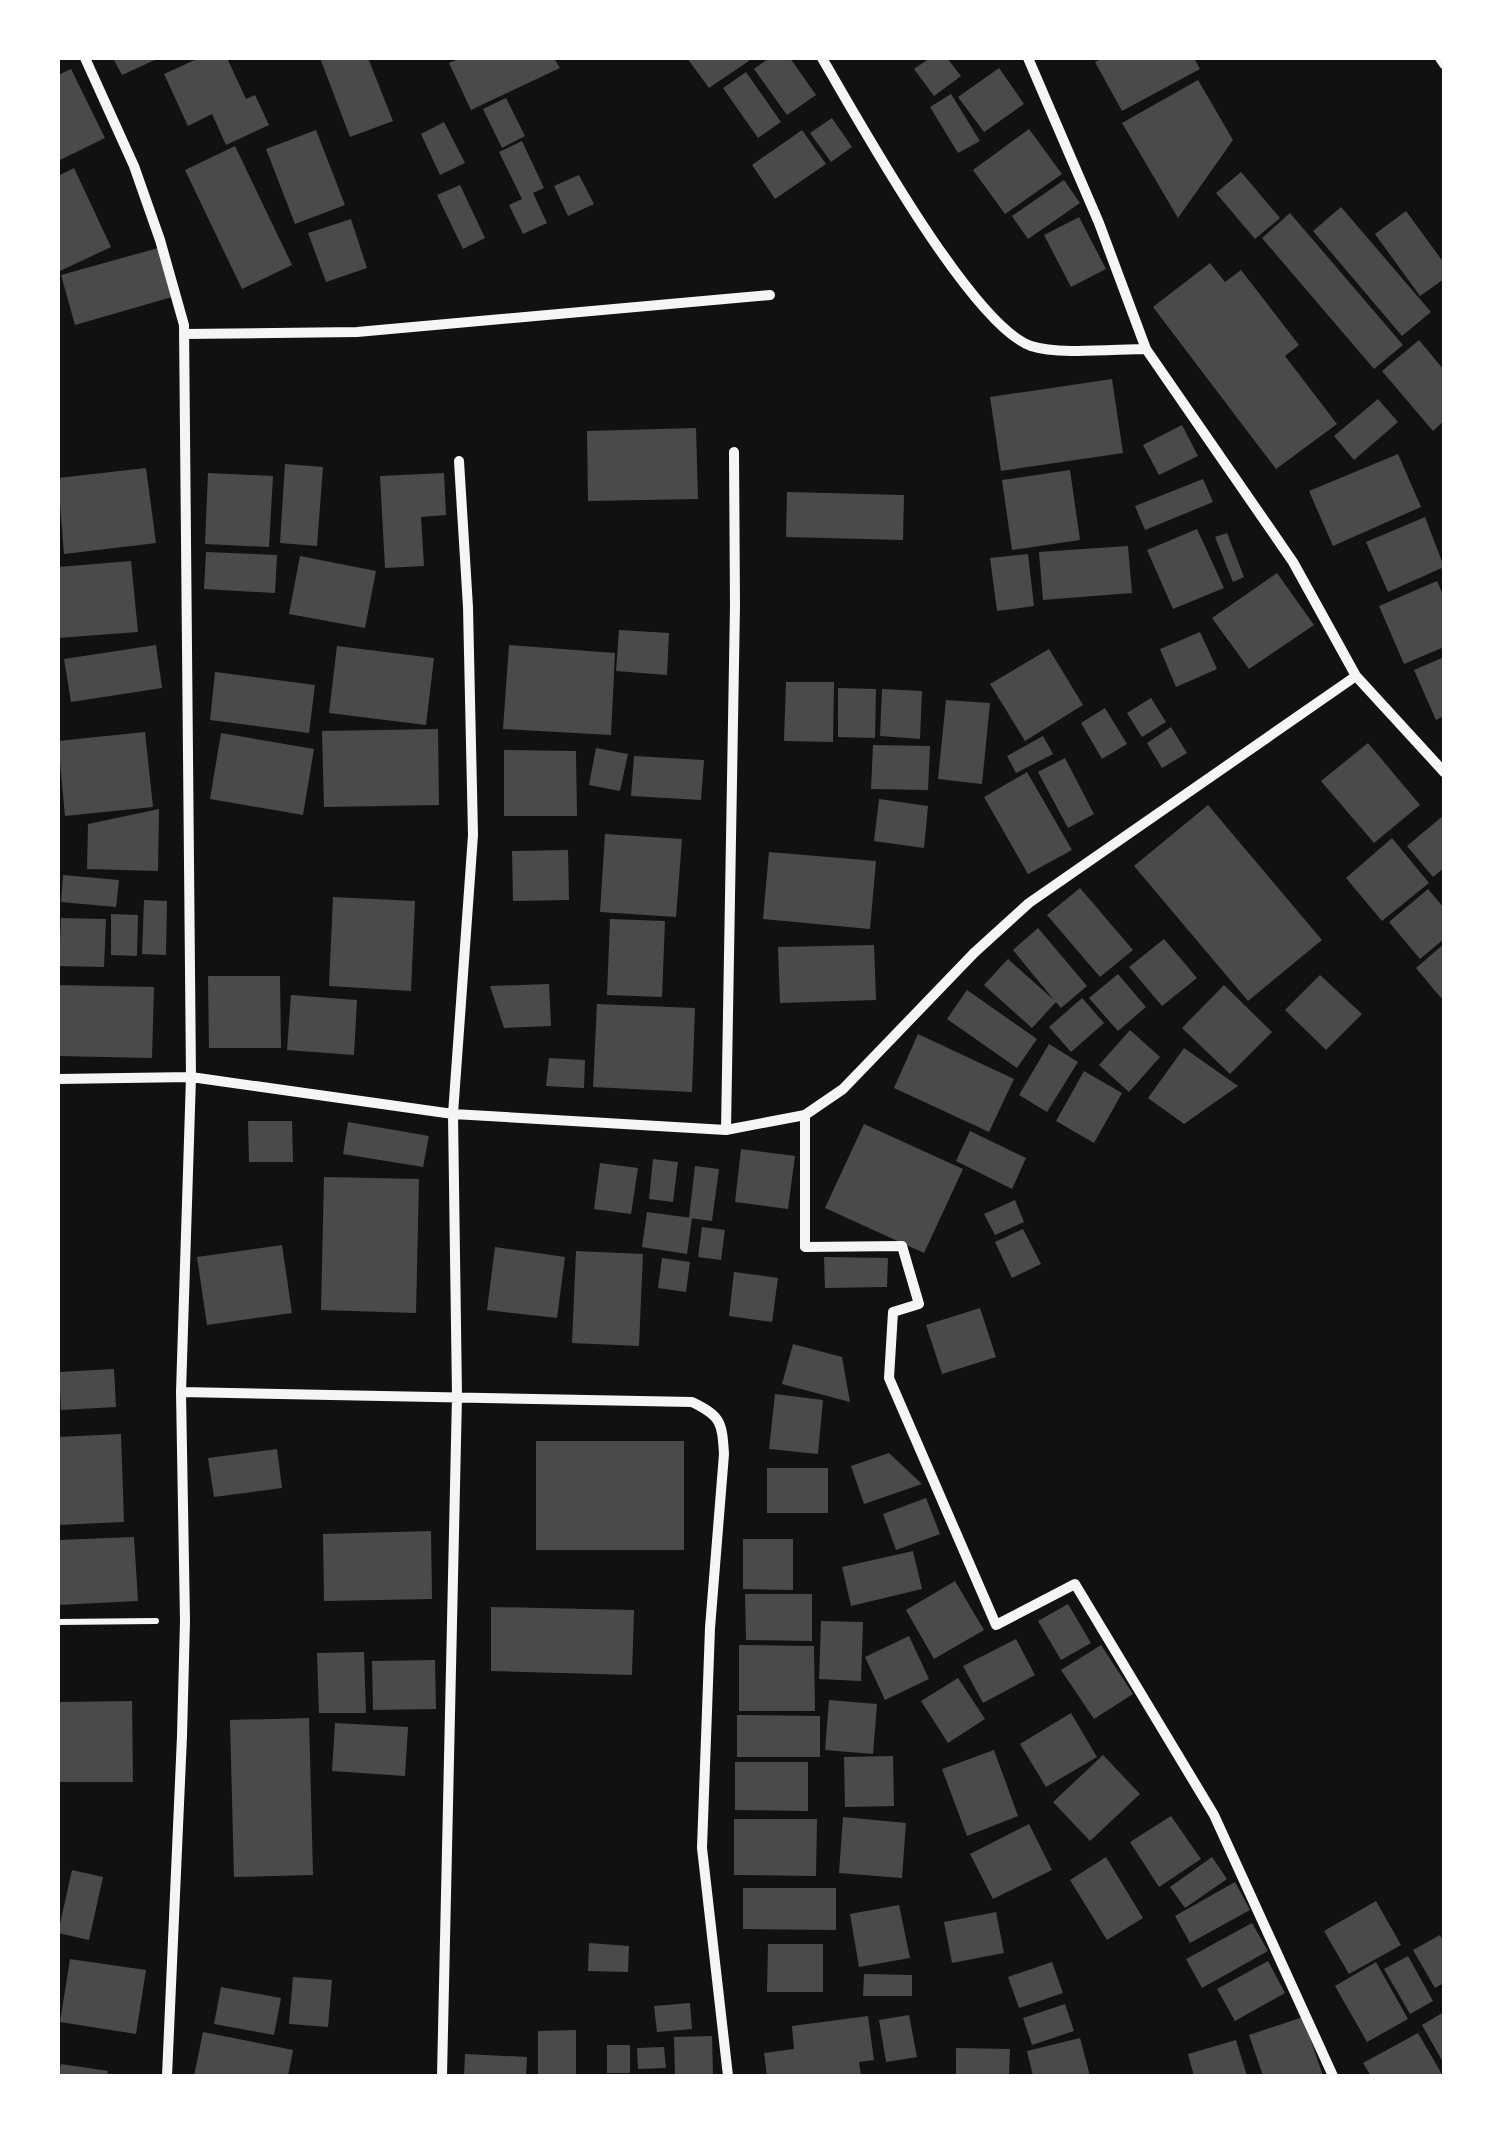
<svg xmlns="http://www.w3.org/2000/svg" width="1502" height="2134" viewBox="0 0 1502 2134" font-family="'Nunito Sans',sans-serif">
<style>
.building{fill:#4a4a4a}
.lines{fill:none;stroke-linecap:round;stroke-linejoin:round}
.path{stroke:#f5f5f5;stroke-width:6}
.minor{stroke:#f5f5f5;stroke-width:10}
</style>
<rect width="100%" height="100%" fill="#111"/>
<path class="building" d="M113 58H159L122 75Z
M199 58H227L246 99 255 95 269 125 226 145 212 114 188 126 164 74Z
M320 58H368L393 121 350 137Z
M461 58H554L560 68 471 110 449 63Z
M687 58H747L749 61 709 88Z
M769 58H790L816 95 787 115 754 69Z
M930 58H947L961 76 934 96 914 69Z
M1103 58H1194L1200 69 1122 111 1095 62Z
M999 68 1024 104 984 132 958 97Z
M71 69 105 138 58 161V75Z
M746 72 781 122 758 138 723 88Z
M1198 80 1233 140 1178 218 1122 123Z
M951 94 980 141 958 153 930 107Z
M506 98 525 136 502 148 483 109Z
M832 118 852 147 831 162 810 133Z
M444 122 465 163 440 175 421 134Z
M1029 129 1062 174 1005 214 973 170Z
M316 130 345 205 295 224 266 149Z
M802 130 826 164 775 199 752 165Z
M522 141 544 188 533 193 547 223 523 234 509 205 522 199 499 152Z
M235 146 292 265 242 289 185 170Z
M74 168 111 247 58 272V176Z
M1241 172 1280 218 1255 239 1216 193Z
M579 175 594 204 568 216 554 186Z
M1064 180 1080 203 1028 239 1012 216Z
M460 185 485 238 463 249 437 195Z
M1341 207 1431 312 1402 336 1313 231Z
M1406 211 1444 263V279L1420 296 1375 234Z
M1290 213 1403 345 1374 369 1262 238Z
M1079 217 1106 269 1071 287 1044 235Z
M351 219 367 268 326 282 308 233Z
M158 248 172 297 75 325 61 275Z
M1210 263 1225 282 1241 270 1299 345 1285 356 1337 424 1276 469 1153 307Z
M1419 340 1444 370V421L1433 431 1382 371Z
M1112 379 1123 453 1001 471 990 397Z
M1378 399 1398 422 1354 460 1334 436Z
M1182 425 1198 456 1159 475 1143 445Z
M696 428 698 499 588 501 587 431Z
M1398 454 1421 507 1333 546 1309 491Z
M285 464 323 467 317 546 280 543Z
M146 468 156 543 64 554 58 478Z
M1070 470 1080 540 1012 550 1002 480Z
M208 473 273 476 269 547 205 544Z
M444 473 446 515 421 517 424 566 385 568 380 476Z
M1203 479 1213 502 1145 530 1135 506Z
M787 492 904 495 903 540 786 537Z
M1425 517 1444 567 1388 592 1366 542Z
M1197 529 1224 588 1173 609 1147 550Z
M1227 533 1244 577 1233 582 1215 537Z
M1128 546 1132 593 1043 600 1039 552Z
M206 552 277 555 275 593 204 589Z
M1028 554 1034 606 997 611 990 558Z
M300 556 376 571 365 628 289 614Z
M131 561 138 632 58 638V567Z
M1277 573 1314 625 1249 669 1212 618Z
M1437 581 1444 597V647L1404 664 1379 606Z
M619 630 669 633 667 675 616 671Z
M1200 632 1217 669 1176 687 1160 649Z
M156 645 162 688 71 702 64 659Z
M509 645 615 653 611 735 503 729Z
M337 646 434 658 426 725 329 713Z
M1049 649 1083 705 1025 741 990 684Z
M1444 657V716L1436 720 1414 670Z
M215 672 315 685 309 733 210 720Z
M786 682H834L833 742 784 741Z
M838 688 876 689 875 738 838 737Z
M882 689 922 691 920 739 880 736Z
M1151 698 1166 722 1142 737 1127 713Z
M946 700 990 703 982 784 938 779Z
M1105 708 1127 744 1102 759 1081 723Z
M1171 727 1187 753 1162 768 1147 743Z
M438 729 439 805 324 807 322 731Z
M145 732 153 807 65 816 58 741Z
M221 733 314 749 303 815 210 799Z
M1043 736 1053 754 1016 773 1007 756Z
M1368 743 1420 805 1374 843 1321 781Z
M873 745 930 746 928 790 871 789Z
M596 748 628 754 620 791 589 785Z
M504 750 576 751 577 816H504Z
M634 756 704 760 701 800 631 796Z
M1065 758 1094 814 1068 828 1038 772Z
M1027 772 1072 850 1028 874 984 797Z
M879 799 928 806 924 848 874 841Z
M1208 805 1322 940 1248 1001 1134 866Z
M159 809 158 871 87 869 88 824Z
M1444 815V868L1433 877 1407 846Z
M605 834 682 839 676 917 600 912Z
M1392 838 1429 883 1382 921 1346 878Z
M568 850 569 900 513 901 512 851Z
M769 852 876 861 870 929 763 919Z
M63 875 119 880 116 907 61 902Z
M1080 888 1133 950 1100 977 1047 915Z
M1428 889 1444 908V939L1420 959 1389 922Z
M333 897 415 901 411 991 329 986Z
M144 900 167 901 166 955 142 954Z
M111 914 138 915 137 956 111 955Z
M61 918 106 919 104 967 59 966Z
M610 919 665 921 662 997 607 995Z
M1038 928 1087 986 1061 1008 1056 1002 1032 1028 984 985 1008 959 1054 1000 1013 950Z
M1164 939 1197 978 1162 1006 1129 967Z
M1444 944V996L1441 998 1416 968Z
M874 945 876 1000 780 1003 778 947Z
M1118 974 1146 1007 1118 1031 1089 998Z
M1320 975 1362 1014 1326 1050 1285 1010Z
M208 976H280L281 1048H209Z
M549 984 551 1026 504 1028 490 986Z
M58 985 154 987 152 1058 58 1056Z
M1224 985 1272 1032 1230 1074 1182 1028Z
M967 990 1037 1039 1017 1068 947 1019Z
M291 995 357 1000 354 1055 287 1050Z
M1082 998 1104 1023 1071 1052 1049 1027Z
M597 1004 695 1008 692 1092 593 1087Z
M1130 1030 1160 1057 1129 1092 1099 1065Z
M918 1034 1014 1079 989 1132 894 1088Z
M1049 1044 1078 1062 1047 1112 1019 1095Z
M1184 1048 1238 1086 1184 1124 1148 1098Z
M549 1058 585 1060 584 1088 546 1086Z
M1084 1071 1122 1093 1094 1143 1056 1121Z
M248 1121H292L293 1162H249Z
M348 1122 429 1136 423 1167 343 1154Z
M864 1124 963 1169 924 1253 825 1208Z
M970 1131 1026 1158 1012 1189 956 1161Z
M741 1149 795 1156 788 1209 735 1202Z
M653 1159 678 1162 673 1202 649 1199Z
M600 1163 638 1168 631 1214 594 1209Z
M695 1166 719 1169 712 1221 689 1218Z
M324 1177 419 1179 416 1313 321 1310Z
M1015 1200 1024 1222 995 1235 984 1214Z
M647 1212 692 1218 687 1254 642 1247Z
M702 1227 725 1230 721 1260 698 1257Z
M1023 1229 1041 1264 1012 1278 995 1242Z
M282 1245 292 1313 207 1325 197 1257Z
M495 1247 565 1257 557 1318 487 1310Z
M576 1251 643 1254 639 1346 572 1343Z
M824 1257 888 1258 887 1287 825 1288Z
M662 1258 690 1262 686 1292 658 1288Z
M734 1272 778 1278 772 1322 729 1316Z
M980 1308 996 1357 942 1374 926 1325Z
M793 1344 842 1357 850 1402 782 1384Z
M114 1369 116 1407 61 1410 59 1372Z
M775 1394 823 1400 818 1454 769 1449Z
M121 1434 124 1522 58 1525V1437Z
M536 1441H684V1550H536Z
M277 1449 282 1488 214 1497 208 1458Z
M889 1453 922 1484 864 1504 851 1466Z
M767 1468H828V1513H767Z
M926 1498 940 1534 896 1550 883 1514Z
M431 1531 432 1599 324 1601 323 1534Z
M134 1537 138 1601 58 1605V1540Z
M743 1539H793V1590L743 1589Z
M913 1551 922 1589 851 1606 842 1567Z
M955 1581 984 1630 934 1659 906 1610Z
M745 1594H812V1641L746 1640Z
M1068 1604 1091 1643 1061 1660 1038 1621Z
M491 1607 634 1610 632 1675 491 1671Z
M821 1621 863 1622 861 1681 819 1679Z
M909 1636 929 1679 885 1700 865 1657Z
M1016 1639 1035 1675 983 1703 963 1666Z
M739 1645 814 1646 815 1711H739Z
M1101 1645 1133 1694 1094 1719 1061 1670Z
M364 1652 366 1713H319L317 1653Z
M435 1660 436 1709 373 1710 372 1661Z
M958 1678 985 1719 948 1743 921 1701Z
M829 1700 877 1704 873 1754 825 1750Z
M132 1701 133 1782H58V1702Z
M1071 1713 1097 1757 1046 1787 1020 1744Z
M737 1715 820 1716V1757H737Z
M309 1718 313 1875 234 1877 230 1720Z
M335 1723 408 1727 405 1776 332 1771Z
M994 1750 1018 1816 967 1836 942 1769Z
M1103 1755 1140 1794 1090 1841 1053 1802Z
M893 1756 894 1806 845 1807 844 1757Z
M735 1762H808V1811L735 1810Z
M1171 1816 1201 1859 1159 1887 1130 1842Z
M843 1817 906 1823 902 1878 839 1873Z
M734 1819H817L816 1876 734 1875Z
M1029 1824 1052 1870 993 1899 970 1854Z
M1106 1857 1143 1918 1107 1940 1070 1880Z
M1212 1857 1227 1879 1185 1908 1170 1887Z
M72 1870 103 1877 89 1940 58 1933Z
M1235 1882 1250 1910 1190 1943 1175 1916Z
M743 1888H836V1930L743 1929Z
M1376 1901 1401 1945 1349 1974 1324 1931Z
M899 1905 910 1958 859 1967 850 1914Z
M996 1912 1004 1953 952 1963 944 1922Z
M1252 1923 1268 1951 1202 1988 1186 1959Z
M1440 1935 1444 1943V1983L1435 1988 1413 1950Z
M589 1943 629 1946 628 1972 588 1971Z
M768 1944H823V1992H767Z
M1408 1956 1433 2001 1410 2014 1384 1969Z
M70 1959 146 1970 136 2034 60 2022Z
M1268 1961 1285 1993 1235 2021 1217 1989Z
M1052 1962 1063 1993 1019 2008 1008 1977Z
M1376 1962 1408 2019 1367 2042 1335 1986Z
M864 1974 912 1975V1996H863Z
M293 1977 332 1980 328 2027 289 2024Z
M221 1987 281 1998 274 2035 214 2024Z
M690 2003 692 2029 657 2032 654 2006Z
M1065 2004 1074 2031 1032 2045 1023 2018Z
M1444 2012V2064L1422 2025Z
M909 2015 917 2057 886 2062 879 2020Z
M868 2016 874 2060 859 2062 861 2076H767L764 2053 794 2049 792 2026Z
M1303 2017 1323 2076H1263L1249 2035Z
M576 2030V2076H538V2031Z
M203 2032 293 2050 288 2076H194Z
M1418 2033 1443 2076H1371L1363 2063Z
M712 2036 713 2076H675L674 2037Z
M1080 2038 1090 2076H1033L1027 2051Z
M1236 2040 1247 2076H1194L1188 2054Z
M607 2045H630V2073H607Z
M664 2047 666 2068 638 2069 637 2048Z
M956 2048 1010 2049 1009 2076H956Z
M465 2054 527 2057 526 2076H464Z
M61 2064 108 2071 107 2076H59Z"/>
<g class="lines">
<path class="path" d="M58 1622 156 1621"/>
<path class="minor" d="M85 58 134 166 160 240 184 325 191 1077 453 1114 726 1130 805 1115 843 1089 974 953 1029 903 1356 676
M822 58C858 119 971 325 1031 346 1058 355 1117 349 1146 349
M1028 58 1099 223 1146 349 1293 562 1356 676 1444 772
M1440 58 1444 64
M184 334 357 332 770 295
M58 1079 191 1077 181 1392 185 1621 182 1736 167 2076
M805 1115V1247L902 1246 919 1304 893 1312 889 1378 996 1625 1075 1584 1214 1815 1333 2076
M726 1130 735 605 734 452
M181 1392 692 1402C721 1416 722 1422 724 1454L710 1628 702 1848 728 2076
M442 2076 457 1396 453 1114 473 835 468 607 459 461"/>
</g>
<rect width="1502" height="2134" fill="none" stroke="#ffffff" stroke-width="120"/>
</svg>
